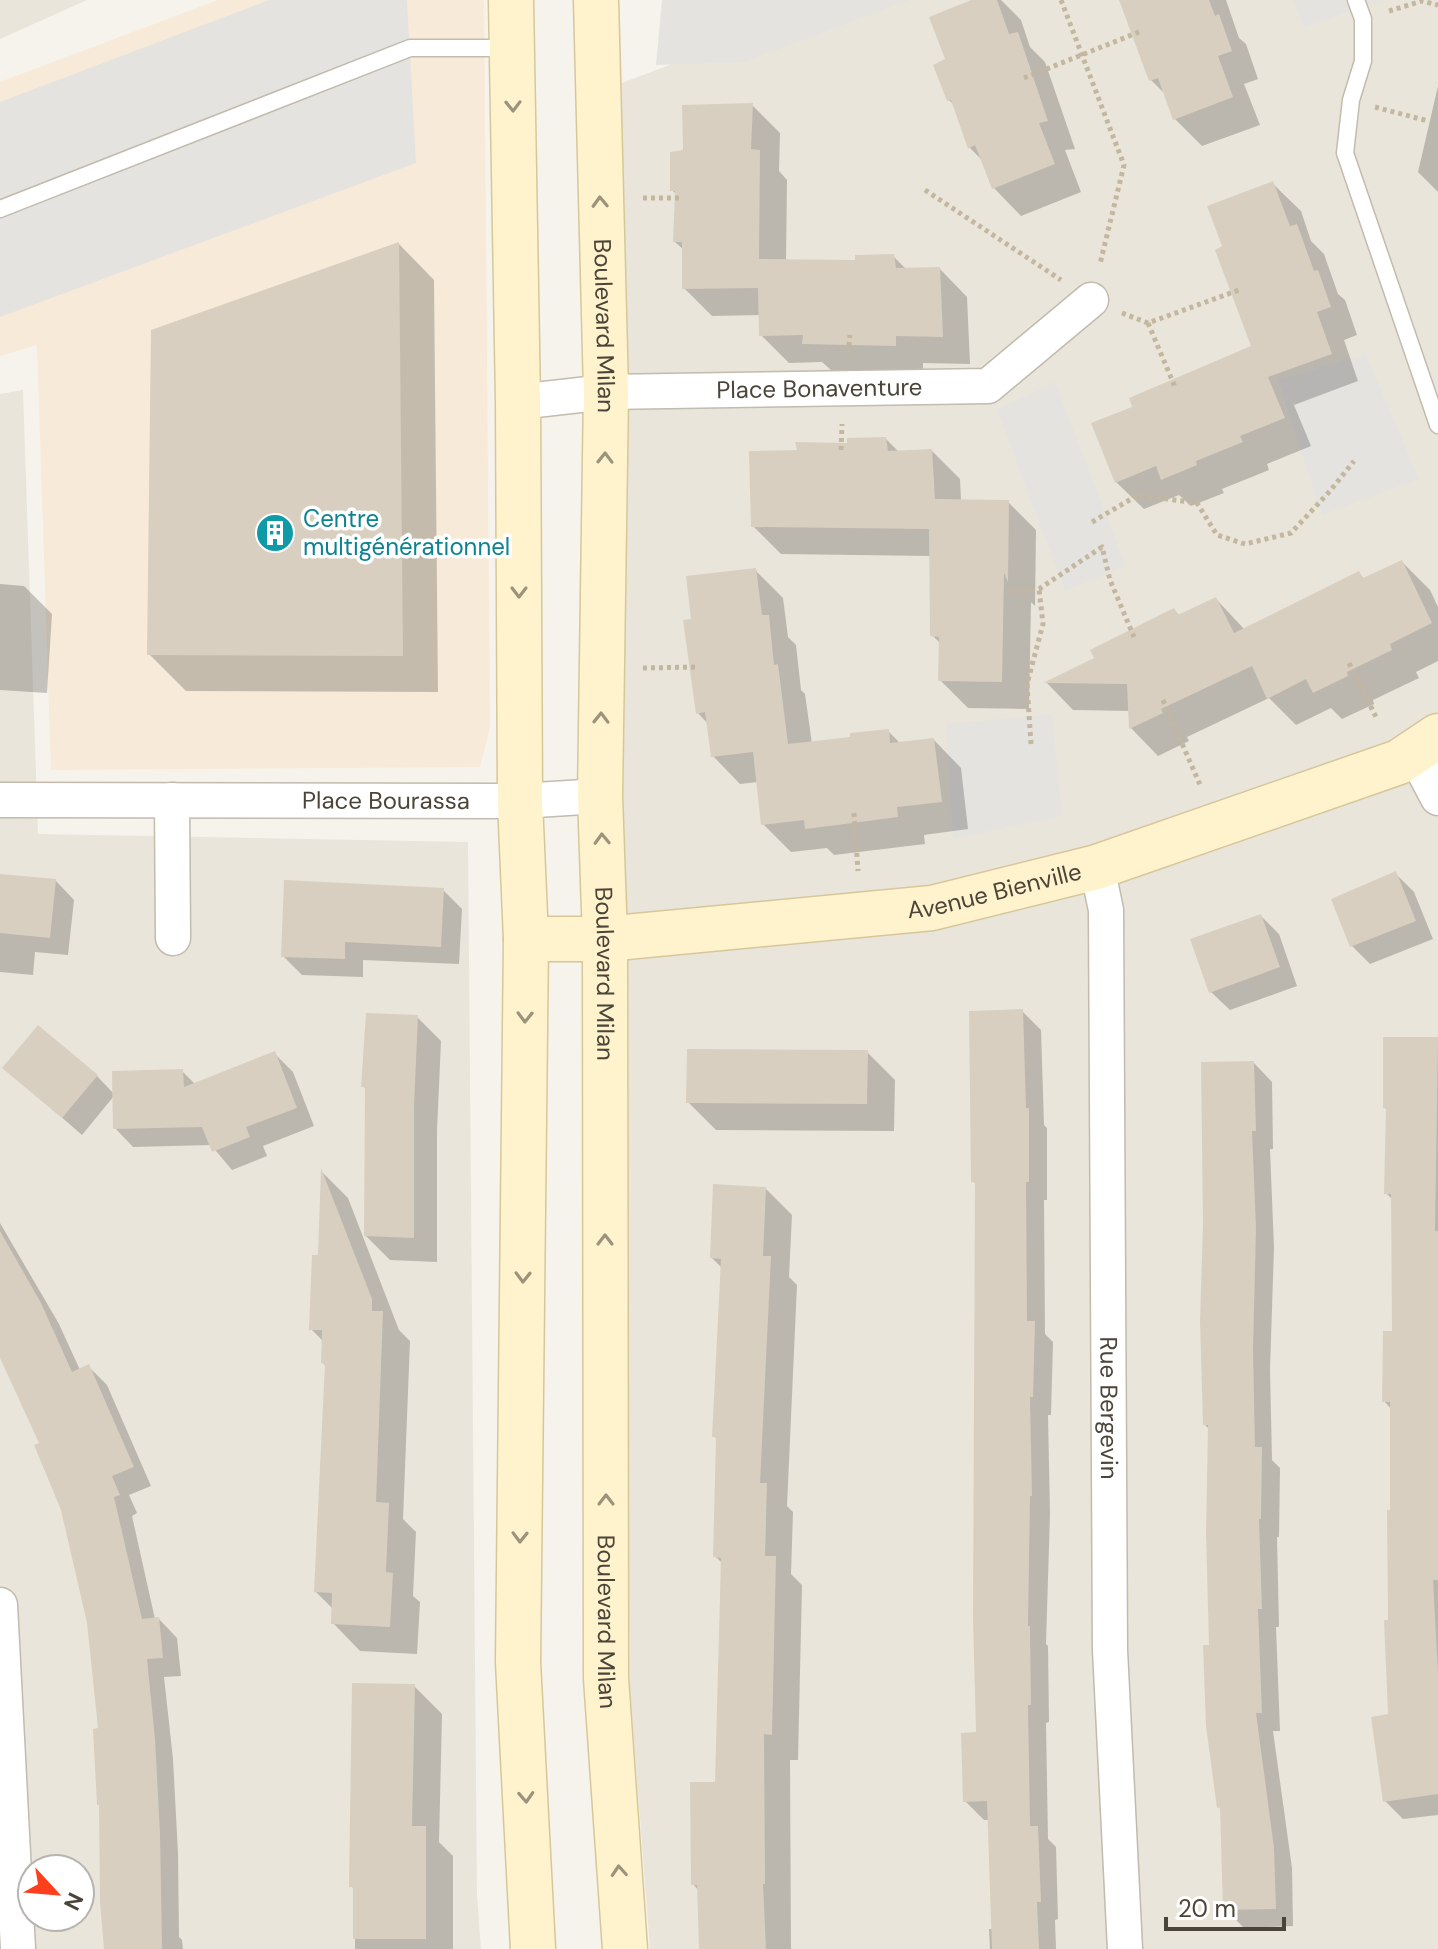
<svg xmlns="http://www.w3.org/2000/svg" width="1438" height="1949" viewBox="0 0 1438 1949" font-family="'DM Sans',sans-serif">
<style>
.residential{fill:#eae5da;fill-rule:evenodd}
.commercial{fill:#f7ead8}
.parking{fill:#e5e3e0}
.shadow{fill:#0003}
.building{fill:#d8cfc1}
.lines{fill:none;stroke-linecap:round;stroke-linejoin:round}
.lane-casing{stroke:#c2bbae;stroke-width:19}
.street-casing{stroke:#c2bbae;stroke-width:37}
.secondary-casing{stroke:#d6c79b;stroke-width:47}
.path{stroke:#c4b79f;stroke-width:5;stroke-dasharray:4 4;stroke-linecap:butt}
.lane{stroke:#fff;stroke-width:16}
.street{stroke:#fff;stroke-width:34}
.secondary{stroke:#fff3cd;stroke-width:44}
.oneway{stroke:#9c937c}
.labels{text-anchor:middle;stroke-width:7;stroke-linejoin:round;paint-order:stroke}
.street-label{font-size:24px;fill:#4b4439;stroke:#fff}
.culture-label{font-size:24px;fill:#0d838f;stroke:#fff;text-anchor:start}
</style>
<rect width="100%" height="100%" fill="#f6f3ec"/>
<path class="residential" d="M0 0H87L0 39Z
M842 0H1438V1949H650L630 1687 611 87Z
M23 390 38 834 468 842 477 1896 481 1949H0V394ZM32 1869H80V1917H32Z"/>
<path class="commercial" d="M218 0H484L490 726 480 767 51 770 37 345 0 356V82Z"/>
<path class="parking" d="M269 0H407L416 163 0 317V102Z
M662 0H910L745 62 656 65Z
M1293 0H1381L1304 28Z
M1366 354 1419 479 1322 515 1278 380Z
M1055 382 1126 566 1065 591 997 410Z
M1052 714 1062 816 953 839 946 724Z"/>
<path class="shadow" d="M975 0H1001L1021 20 1030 47 1045 62 1075 149 1065 150 1081 192 1021 216 994 188 983 161 970 148 956 107 949 100 947 60Z
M1120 0H1226L1239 38 1246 44 1258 79 1244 84 1260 125 1202 146 1175 119 1167 96 1151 80Z
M1438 86V192L1418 172Z
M752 105 780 133 779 171 787 180 786 261 857 262 893 256 907 270 940 269 967 297 970 364 923 363V372L832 371 822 362 789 363 761 335 760 315 712 316 684 288V250L675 242 677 195 672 190 685 152Z
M1273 184 1301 211 1311 241 1324 254 1338 294 1345 300 1357 335 1344 340 1358 381 1294 405 1311 446 1267 464 1269 470 1222 489 1224 493 1191 506 1179 495 1144 509 1116 482 1135 408 1254 347 1224 248Z
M399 244 434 280 438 692 186 691 149 654Z
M886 439 899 452 932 451 960 479 961 501 1008 502 1036 530 1035 606 1031 602 1029 709 968 708 940 680 941 644 932 635V556L781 554 753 526 799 452Z
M1402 562 1430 590 1438 607V661L1416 672 1419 678 1373 700 1374 704 1342 719 1331 708 1296 725 1269 698 1187 737 1189 741 1158 756 1131 728 1130 711 1073 710 1047 683 1097 659 1174 610 1180 616 1216 599 1245 630 1359 573 1365 580Z
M755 570 783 598 788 637 796 645 801 690 805 694 812 744 888 731 901 744 934 740 961 768 968 829 924 835 925 844 834 855 827 848 791 852 763 824 758 782 740 784 713 756 708 724 698 713 693 621Z
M0 584 24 586 52 614 47 693 0 690Z
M1395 873 1414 892 1433 939 1370 964 1352 946Z
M0 876 56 881 74 900 68 955 35 952 33 975 0 972Z
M443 890 462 909 459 964 363 960V977L302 975 283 956Z
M1261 916 1279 934 1297 986 1230 1010 1211 992Z
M1022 1011 1041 1030 1044 1125 1047 1128V1200H1044L1045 1334 1053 1342 1051 1415H1048L1050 1514 1046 1644 1048 1646 1049 1722 1046 1723 1048 1839 1056 1847 1058 1919 1055 1920 1056 1949H990L989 1929H994L990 1820H984L965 1801 978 1734 977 1185 973 1181Z
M417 1017 441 1041 437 1131V1262L390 1260 366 1236 367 1090 363 1086Z
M1385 1039H1438V1815L1403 1819 1385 1801 1390 1716 1392 1410 1384 1401 1394 1333 1393 1200 1386 1193 1388 1111 1385 1108Z
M867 1052 895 1080 894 1131 716 1130 688 1102Z
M274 1053 293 1072 314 1126 263 1146 267 1156 232 1170 211 1145 133 1147 115 1128 114 1096 82 1135 5 1068 97 1076 114 1094 182 1071 195 1084Z
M1254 1063 1272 1082 1273 1149H1270L1274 1248 1270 1370 1272 1460 1280 1468 1279 1537H1277L1279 1627H1276L1280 1731H1273L1292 1868 1293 1926 1244 1928 1225 1909 1222 1810 1219 1807 1212 1647 1210 1430 1205 1425Z
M323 1173 348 1198 399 1330 410 1341 403 1519 416 1532 413 1596 420 1602 417 1654 360 1651 333 1623V1609L316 1592 327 1367 323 1363 324 1342 311 1329 320 1257Z
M766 1189 792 1215 789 1277 797 1285 787 1506 793 1512 791 1574 802 1585 798 1760H790L791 1949H701L699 1891 693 1884 717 1784 723 1564 715 1556 718 1440 714 1436 722 1268 712 1258Z
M0 1223 59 1324 80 1370 88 1366 107 1385 151 1486 129 1495 137 1513 132 1516 155 1619H159L177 1638 181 1676 164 1677 173 1759 178 1853 179 1937 182 1940 183 1949H105L100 1730 89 1623 63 1510 41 1444 0 1353Z
M414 1686 442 1714 439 1842 453 1856V1949H355V1890L351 1886Z"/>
<path class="building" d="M971 0H997L1009 34 1018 32 1048 121 1039 123 1055 164 992 189 975 145 968 149 951 100 947 101 933 65 945 59 929 17Z
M1119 0H1209L1215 16 1219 14 1232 51 1218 56 1233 97 1173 120 1158 78 1149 81Z
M753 103 751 149 760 150 759 259 855 260V255L894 254 896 268 940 267 943 337 896 336V346L802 344 803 335 759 336 758 288 682 289V242H673L675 191H670V152L683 150 682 105Z
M1273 181 1290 226 1297 224 1314 271 1318 270 1331 307 1317 312 1332 354 1268 377 1285 418 1240 436 1243 442 1196 461 1197 465 1161 480 1156 466 1115 483 1091 423 1132 407 1129 398 1251 346 1215 250 1222 246 1207 206Z
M399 242 403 656 147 655 151 330Z
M886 437 888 451 932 449 935 499 1009 500 1008 582 1004 573 1002 682 938 681 939 637 930 636 929 529 751 527 749 451 797 450 795 442 847 443V438Z
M1402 560 1432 623 1390 644 1392 650 1347 672 1348 676 1313 693 1306 679 1267 699 1252 666 1161 709 1163 713 1129 729 1127 684 1043 683 1094 658 1090 650 1174 608 1178 615 1216 597 1234 633 1359 571 1363 578Z
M756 568 762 615H769L774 665 778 664 788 744 850 737V733L889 729 890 743 934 738 942 802 897 807 898 817 845 824 805 829 804 820 761 825 753 752 711 757 705 712 696 714 683 620 691 619 686 576Z
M1396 871 1416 921 1350 947 1331 899Z
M0 874 56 879 50 938 0 933Z
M284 880 444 888 441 947 345 942V959L281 957Z
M1261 914 1280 967 1209 993 1190 939Z
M1023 1009 1026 1108H1029V1182H1026L1027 1321H1035L1033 1397H1030L1032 1496H1030L1028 1626H1030L1031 1705H1028L1030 1826H1038L1041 1902H1037L1039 1949H992L987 1801 963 1802 961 1733 976 1732 973 1618 975 1182H971L969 1011Z
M366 1013 418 1015 414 1106V1238L364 1236 365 1087H361Z
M38 1025 98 1075 62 1118 2 1068Z
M1383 1037H1438L1435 1231H1438V1580H1433L1438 1673V1794L1383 1802 1371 1717 1388 1714 1384 1620H1388L1387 1510H1390V1402H1382L1383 1331H1392L1391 1194H1384L1386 1108H1383Z
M687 1049 868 1050 867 1104 686 1103Z
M275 1051 297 1108 246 1127 250 1137 212 1152 202 1127 113 1129 112 1071 183 1069 184 1087Z
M1254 1061 1256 1131H1252L1256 1228 1253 1350 1255 1447H1262L1261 1519H1259L1262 1609H1258L1262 1713H1256L1274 1848 1276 1909 1223 1910 1220 1807 1217 1808 1206 1726 1203 1645H1209L1206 1533 1208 1425H1203L1200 1321 1203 1224 1201 1062Z
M321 1168 372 1299V1311H383L376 1502 389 1503 386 1572 393 1573 390 1627 331 1624 332 1593 314 1592 325 1364 321 1363 322 1330H309L312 1255H318Z
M713 1184 766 1187 763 1256H771L760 1483H767L765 1556H776L772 1735 764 1734 765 1884H763L766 1949H699L697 1885H691L690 1782H715L721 1558 713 1557 716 1437H712L721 1259 710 1258Z
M0 1231 41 1303 72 1372 89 1364 134 1467 112 1476 120 1495 114 1497 142 1619 159 1617 163 1658 147 1659 155 1739 160 1833 162 1949H104L100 1902 99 1805H97L93 1729 98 1728 87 1623 61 1510 34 1445 39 1443 0 1358Z
M352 1683 415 1684 412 1826H426V1939H353V1887H349Z"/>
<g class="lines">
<g class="lane-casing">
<path id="lane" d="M1356 0 1363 19V61L1351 100 1345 153 1438 425
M0 209 410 48H510"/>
</g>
<g class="street-casing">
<g id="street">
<path id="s1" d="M518 402 606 392 988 386 1091 300"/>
<path d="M1413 751 1438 798"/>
<path id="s2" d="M0 800 520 801 600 796"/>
<path d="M172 800 173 938"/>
<path id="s3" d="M1097 867 1106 910 1110 1650 1125 1949"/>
<path d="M0 1605 18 1949"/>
</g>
</g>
<g class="secondary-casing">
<g id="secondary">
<path d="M511 0 518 402 520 801 526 939 518 1662 533 1949"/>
<path id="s4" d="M596 0 606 392 600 796 605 939 606 1678 625 1949"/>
<path id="s5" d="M526 939H605L932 908 1097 867 1399 762 1438 736"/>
</g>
</g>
<path class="path" d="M1061 0 1124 165 1100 264
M1389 11 1422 1 1438 5
M1024 78 1139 32
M1375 107 1428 121
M925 190 1061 280
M643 198H682
M1122 313 1148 323 1239 290
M1148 323 1175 387
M848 354 850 335
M841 450 842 424
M1092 522 1138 495 1197 503 1217 535 1245 544 1291 533 1330 491 1354 461
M1007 592 1039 589 1102 547 1110 580 1134 637
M1349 663 1376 717
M643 668 698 667
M1163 700 1201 787
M1031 744 1027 684 1043 624 1039 589
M854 813 858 871"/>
<use href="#lane" class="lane"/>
<use href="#street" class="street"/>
<use href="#secondary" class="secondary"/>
</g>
<defs><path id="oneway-chevron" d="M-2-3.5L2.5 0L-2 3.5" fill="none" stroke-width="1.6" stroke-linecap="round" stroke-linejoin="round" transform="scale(2)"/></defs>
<g class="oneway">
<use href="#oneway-chevron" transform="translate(513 106) rotate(89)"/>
<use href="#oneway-chevron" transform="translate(600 202) rotate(-92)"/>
<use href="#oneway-chevron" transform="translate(605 458) rotate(-89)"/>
<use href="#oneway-chevron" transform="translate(519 592) rotate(90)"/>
<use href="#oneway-chevron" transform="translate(601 718) rotate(-89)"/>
<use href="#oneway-chevron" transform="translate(602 839) rotate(-92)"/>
<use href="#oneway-chevron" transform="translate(525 1017) rotate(91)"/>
<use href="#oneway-chevron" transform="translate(605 1240) rotate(-90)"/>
<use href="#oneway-chevron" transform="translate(523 1277) rotate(91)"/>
<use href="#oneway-chevron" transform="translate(606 1500) rotate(-90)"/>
<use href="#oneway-chevron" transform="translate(520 1537) rotate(91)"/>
<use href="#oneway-chevron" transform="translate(526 1797) rotate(87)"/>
<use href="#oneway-chevron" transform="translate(619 1871) rotate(-94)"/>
</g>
<defs>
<g id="building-disc" transform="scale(2)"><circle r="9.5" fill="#0f9aa8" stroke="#fff"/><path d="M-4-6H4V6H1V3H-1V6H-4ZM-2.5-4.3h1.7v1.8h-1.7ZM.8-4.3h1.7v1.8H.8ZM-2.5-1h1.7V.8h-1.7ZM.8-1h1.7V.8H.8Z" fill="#fff"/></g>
</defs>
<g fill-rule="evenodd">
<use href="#building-disc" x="275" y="533"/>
</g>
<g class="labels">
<g class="street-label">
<text dy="8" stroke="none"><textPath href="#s4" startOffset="326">Boulevard Milan</textPath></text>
<text dy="8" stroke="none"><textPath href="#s1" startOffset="302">Place Bonaventure</textPath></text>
<text dy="8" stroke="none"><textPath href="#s2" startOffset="386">Place Bourassa</textPath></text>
<text dy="8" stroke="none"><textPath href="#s5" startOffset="472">Avenue Bienville</textPath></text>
<text dy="8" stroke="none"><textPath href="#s4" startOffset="974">Boulevard Milan</textPath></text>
<text dy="8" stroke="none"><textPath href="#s3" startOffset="542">Rue Bergevin</textPath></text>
<text dy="8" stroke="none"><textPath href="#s4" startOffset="1622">Boulevard Milan</textPath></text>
</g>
<g class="culture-label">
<text x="303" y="527">Centre<tspan x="303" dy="28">multigénérationnel</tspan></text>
</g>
</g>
<g transform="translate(56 1893) rotate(116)"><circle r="38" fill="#ffffff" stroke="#b7b4b0" stroke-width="2"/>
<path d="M0-6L14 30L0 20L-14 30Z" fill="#fc3f1d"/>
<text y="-12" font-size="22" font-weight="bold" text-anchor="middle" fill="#4b4439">N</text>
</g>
<path d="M1166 1917v12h118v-12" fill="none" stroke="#4b4439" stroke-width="4"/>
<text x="1178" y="1917" font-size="24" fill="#4b4439" stroke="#ffffff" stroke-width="6" paint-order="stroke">20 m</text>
</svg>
